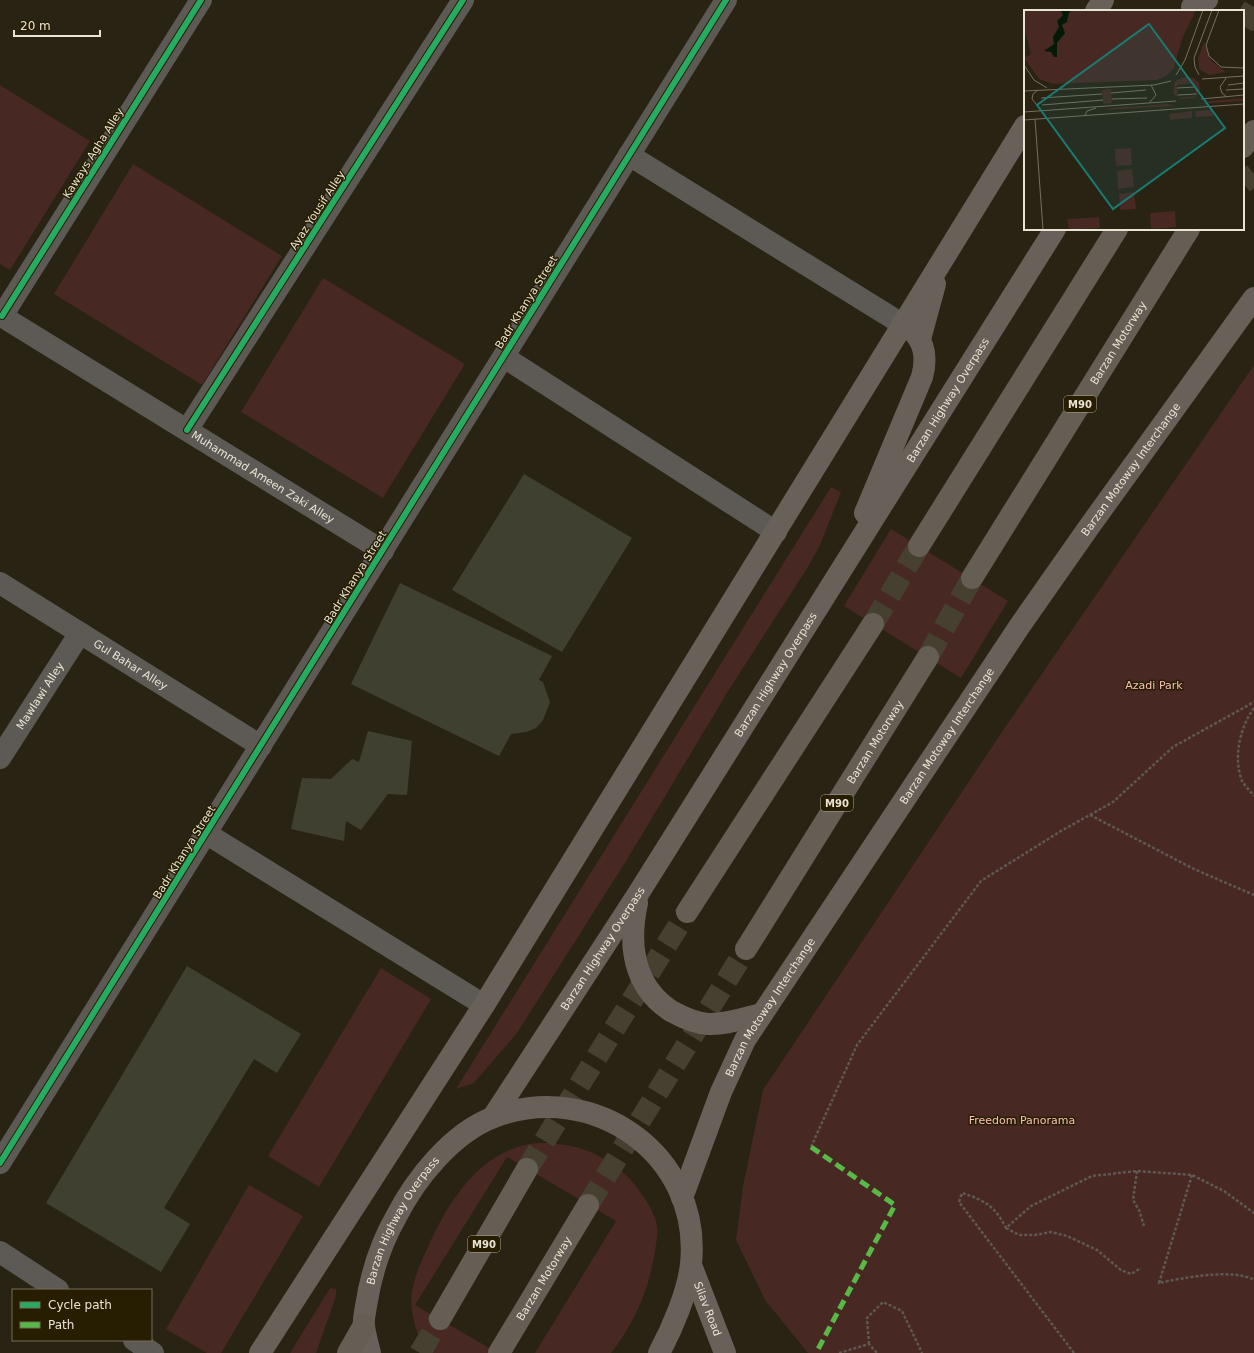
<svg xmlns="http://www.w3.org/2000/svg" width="1254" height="1353" viewBox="0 0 1254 1353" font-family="'DejaVu Sans',sans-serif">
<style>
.green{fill:#472823}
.building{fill:#404031}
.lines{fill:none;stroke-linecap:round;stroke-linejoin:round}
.highway-tunnel{stroke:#464030;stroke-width:22;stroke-dasharray:22 11;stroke-linecap:butt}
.path{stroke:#5e5952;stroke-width:2.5;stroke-dasharray:3 2;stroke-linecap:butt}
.minor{stroke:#5d5954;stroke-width:22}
.major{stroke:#676159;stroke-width:22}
.highway{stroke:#645e54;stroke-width:22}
.quiet{stroke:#58b947;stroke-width:5;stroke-dasharray:10 5;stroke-linecap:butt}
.cycleway-casing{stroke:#271e02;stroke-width:8}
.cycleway{stroke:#26ab63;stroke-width:6}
.labels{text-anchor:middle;stroke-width:3;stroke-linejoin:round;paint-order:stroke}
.shield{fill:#271e02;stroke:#afa894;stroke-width:1}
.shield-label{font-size:10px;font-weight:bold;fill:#e9e3d3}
.street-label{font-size:11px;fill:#e9e3d3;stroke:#271e02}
.park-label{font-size:11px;fill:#fac0b9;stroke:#271e02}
.inset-road{fill:none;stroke:#767060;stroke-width:1}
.view{fill:#1a7b73;fill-opacity:0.15;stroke:#1a7b73;stroke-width:2}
.inset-edge{fill:none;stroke:#e9e3d3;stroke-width:2}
</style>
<rect width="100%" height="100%" fill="#292313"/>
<path class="green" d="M0 85 90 141 10 270 0 264Z
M133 164 282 256 202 385 54 294Z
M323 278 465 364 383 498 241 412Z
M1254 365V1353H808L765 1300 736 1240 743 1186 763 1090 1006 726Z
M831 487 841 492 820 545 808 567 730 688 628 858 517 1033 474 1083 456 1089Z
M891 529 1008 601 961 678 844 606Z
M381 968 431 999 319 1187 268 1156Z
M547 1143C588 1145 621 1162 644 1197 649 1205 656 1217 657 1227 658 1235 656 1244 655 1251 649 1289 635 1323 611 1353H535L616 1221 507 1157 415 1305 498 1353H426C417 1335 409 1312 412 1292 414 1277 421 1262 427 1249 445 1207 477 1154 526 1145 533 1143 540 1143 547 1143Z
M249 1185 303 1216 221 1353H207L166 1329Z
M330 1288 336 1289V1296L316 1353H290Z"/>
<path class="building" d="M524 474 632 538 562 652 452 590Z
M400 583 552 656 539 680 543 682 550 702 543 720 536 728 526 732 511 734 499 756 351 684Z
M368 731 412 741 407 795 388 794 361 830 346 821 344 841 291 829 302 778 331 779 352 759 359 762Z
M187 966 301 1034 277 1073 254 1059 164 1208 190 1224 161 1272 46 1203Z"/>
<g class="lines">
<path class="highway-tunnel" d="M1243 26 1254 7
M1243 183 1254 174
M873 624 919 546
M928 657 972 578
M527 1169 687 912
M588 1205 746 949
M420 1353 440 1319"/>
<path class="path" d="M1254 708C1240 727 1233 757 1242 781 1245 786 1250 791 1254 796
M1090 815 1194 869 1254 895
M811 1147 857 1045 981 881 1061 831 1113 802 1173 747 1254 702
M1137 1171 1133 1200 1139 1210 1144 1226
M1192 1175 1159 1283C1181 1278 1234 1268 1254 1280
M1006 1228 1019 1235H1035L1051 1232 1067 1236 1097 1250 1121 1270 1131 1274 1141 1268
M869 1344 867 1318 883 1302 902 1311 922 1353
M839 1353 869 1344 877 1353
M1074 1353 959 1202 962 1193C984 1200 995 1206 1006 1228L1031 1206 1092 1176 1137 1171 1192 1175 1224 1191 1254 1213"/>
<g class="minor">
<path d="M629 155 902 324"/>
<path id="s1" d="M0 315 383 551"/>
<path d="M2 316 201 0"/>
<path d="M504 357 776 532"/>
<path d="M187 430 463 0"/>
<path id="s2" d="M0 583 261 746"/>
<path id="s3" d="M0 758 80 633"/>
<path d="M207 834 484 1005"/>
<path d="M0 1163 726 0"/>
<path d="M0 1252 58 1290"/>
<path d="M134 1340 153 1353"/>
</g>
<g class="major">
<path d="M1192 7 1207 0"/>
<path d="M1096 11 1103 0"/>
<path d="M920 339 935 284"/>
<path d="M865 513 922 377C928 355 924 335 902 324"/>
<path d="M637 903C628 945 633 986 671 1011 682 1017 695 1023 708 1024 726 1025 744 1018 762 1014"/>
<path id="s4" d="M493 1117 638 894 1055 229"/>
<path id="s5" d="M682 1198 721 1092 745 1040 1019 627 1089 527 1254 298"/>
<path id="s6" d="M691 1265 725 1353"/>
<path d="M260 1353 484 1005 1025 126"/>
<path id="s7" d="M370 1353C368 1344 365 1335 364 1326 363 1320 365 1313 366 1306 371 1274 380 1245 396 1217 416 1178 452 1133 494 1117 594 1079 702 1155 691 1264 688 1292 672 1329 659 1353"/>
</g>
<g class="highway">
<path d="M1243 147 1254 131"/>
<path d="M919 546 1117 229"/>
<path id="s8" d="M972 578 1189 229"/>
<path d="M687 912 873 624"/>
<path id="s9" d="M746 949 928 657"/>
<path d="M440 1319 527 1169"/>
<path d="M348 1353 364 1325"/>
<path id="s10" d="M499 1353 588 1205"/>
</g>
<path class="quiet" d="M811 1147 895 1205 816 1353"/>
<g class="cycleway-casing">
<path id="cycleway" d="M2 316 201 0
M187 430 463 0
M0 1163 726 0"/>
</g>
<use href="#cycleway" class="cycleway"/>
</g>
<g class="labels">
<g class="shield">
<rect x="1064" y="396" width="32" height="16" rx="3"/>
<rect x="821" y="795" width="32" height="16" rx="3"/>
<rect x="468" y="1236" width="32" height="16" rx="3"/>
</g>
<g class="shield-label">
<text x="1080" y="408">M90</text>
<text x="837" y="807">M90</text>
<text x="484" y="1248">M90</text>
</g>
<g class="street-label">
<text transform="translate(93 153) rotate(-58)" y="4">Kaways Agha Alley</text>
<text transform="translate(317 210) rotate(-57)" y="4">Ayaz Yousif Alley</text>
<text transform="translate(526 302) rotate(-58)" y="4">Badr Khanya Street</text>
<text dy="4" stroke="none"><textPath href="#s8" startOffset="277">Barzan Motorway</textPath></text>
<text dy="4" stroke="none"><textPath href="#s4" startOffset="849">Barzan Highway Overpass</textPath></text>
<text dy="4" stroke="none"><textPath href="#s5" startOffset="859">Barzan Motoway Interchange</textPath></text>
<text dy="4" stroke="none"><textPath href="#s1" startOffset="309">Muhammad Ameen Zaki Alley</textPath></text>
<text transform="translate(355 577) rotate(-58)" y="4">Badr Khanya Street</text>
<text dy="4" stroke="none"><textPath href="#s2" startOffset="154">Gul Bahar Alley</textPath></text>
<text dy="4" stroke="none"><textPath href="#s4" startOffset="525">Barzan Highway Overpass</textPath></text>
<text dy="4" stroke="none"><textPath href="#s3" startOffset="74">Mawlawi Alley</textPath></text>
<text dy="4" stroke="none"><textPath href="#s5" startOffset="535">Barzan Motoway Interchange</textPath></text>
<text dy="4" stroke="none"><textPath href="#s9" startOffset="244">Barzan Motorway</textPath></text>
<text transform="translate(184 852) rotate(-58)" y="4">Badr Khanya Street</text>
<text dy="4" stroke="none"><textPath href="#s4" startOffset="201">Barzan Highway Overpass</textPath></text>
<text dy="4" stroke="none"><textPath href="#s5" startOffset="211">Barzan Motoway Interchange</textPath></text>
<text dy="4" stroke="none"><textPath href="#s7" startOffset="142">Barzan Highway Overpass</textPath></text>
<text dy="4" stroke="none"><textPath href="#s10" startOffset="87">Barzan Motorway</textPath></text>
<text dy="4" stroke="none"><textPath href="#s6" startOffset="47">Silav Road</textPath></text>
</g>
<g class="park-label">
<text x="1154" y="689">Azadi Park</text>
<text x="1022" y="1124">Freedom Panorama</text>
</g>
</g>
<g transform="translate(1024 10)">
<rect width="220" height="220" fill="#292313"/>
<path d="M0 0H172L158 29 150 58 142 66 133 70 29 74 15 69 0 48 7 44 0 17ZM180 33 187 51 202 62 185 65 175 59 174 48ZM161 67 170 68 175 73 176 80 171 88 157 89 149 84 151 71ZM170 73 172 86 154 88 153 75ZM87 79 88 93 79 94 78 80ZM220 88V91L175 94 186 91ZM143 94 151 96 79 100 87 98ZM188 100 189 106 172 107 171 101ZM168 101V108L146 110 145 104ZM107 138 108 155 92 156 91 139ZM108 159 110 177 94 179 93 161ZM110 182 112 199 96 200 95 184ZM151 201 152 217 127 219 126 203ZM75 207 76 218 45 220 43 209Z" fill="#472823" fill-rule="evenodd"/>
<path d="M37 0H50L45 2 43 12 38 15 41 23 33 33V47H30L27 42 20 41 30 34 29 27 35 17 33 11 39 5Z" fill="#041907"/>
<path class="inset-road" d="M195 0 182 35 185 46 197 57 220 58M0 55 10 70 23 78M152 65 161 50 179 0M175 65 171 57 170 48 188 0M202 68 196 77 198 83 203 87M178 69 220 66M204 75 220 73M153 78 171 77M14 80 9 84 8 89 17 100M202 80 220 79M0 81 130 75 147 71M87 83 122 80M154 85 172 84M17 88 78 84M88 89 123 88M177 89 220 85M126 92 132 85 127 75M18 95 79 90M0 102 152 91M61 105 63 101 72 98M11 109 19 220M0 110 220 94"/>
<path class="view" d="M125 14 201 118 89 199 13 95Z"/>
<rect width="220" height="220" class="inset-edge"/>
</g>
<rect x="12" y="1289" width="140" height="52" fill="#271e02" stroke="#756d56"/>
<rect x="20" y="1302" width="20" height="6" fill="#26ab63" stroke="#756d56"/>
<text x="48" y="1309" font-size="12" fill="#e9e3d3">Cycle path</text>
<rect x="20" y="1322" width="20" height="6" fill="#58b947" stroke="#756d56"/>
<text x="48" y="1329" font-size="12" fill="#e9e3d3">Path</text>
<path d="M14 30v6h86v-6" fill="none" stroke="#e9e3d3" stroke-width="2"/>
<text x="20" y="30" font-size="12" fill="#e9e3d3" stroke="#271e02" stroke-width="3" paint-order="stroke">20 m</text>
</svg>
